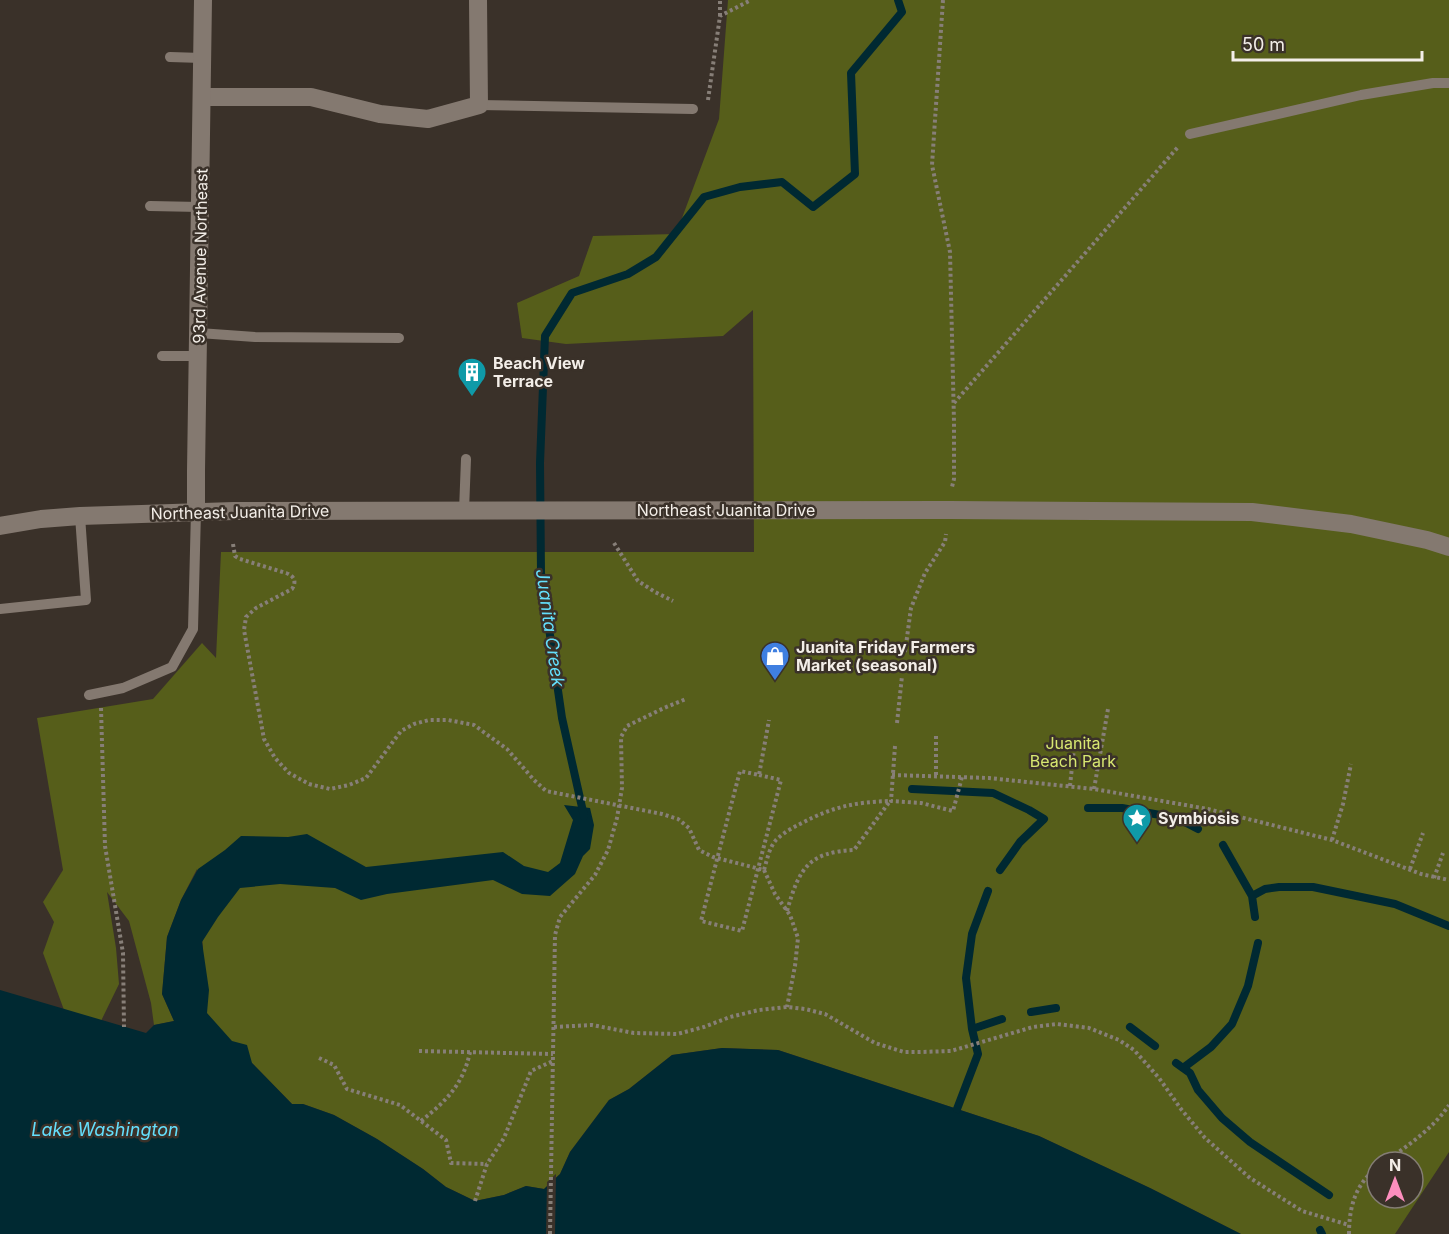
<svg xmlns="http://www.w3.org/2000/svg" width="1449" height="1234" viewBox="0 0 1449 1234" font-family="Inter,sans-serif">
<style>
.green{fill:#565e1a;fill-rule:evenodd}
.water{fill:#002932}
.pier{fill:#3a3129}
.lines{fill:none;stroke-linecap:round;stroke-linejoin:round}
.stream{stroke:#002932;stroke-width:8}
.path{stroke:#877f78;stroke-width:4;stroke-dasharray:3 3;stroke-linecap:butt}
.service{stroke:#847970;stroke-width:10}
.minor{stroke:#847970;stroke-width:18}
.tertiary{stroke:#847970;stroke-width:18}
.secondary{stroke:#847970;stroke-width:18}
.labels{text-anchor:middle;stroke-width:5;stroke-linejoin:round;paint-order:stroke}
.street-label{font-size:16px;fill:#f3eee8;stroke:#3a3129}
.poi-label{font-size:16px;font-weight:bold;fill:#f3eee8;stroke:#3a3129;text-anchor:start}
.park-label{font-size:16px;fill:#d8e871;stroke:#3a3129}
.water-label{font-size:18px;font-style:italic;fill:#64dffc;stroke:#3a3129}
</style>
<rect width="100%" height="100%" fill="#3a3129"/>
<path class="green" d="M728 0H1449V1152L1395 1234H1241L1150 1188 1039 1136 778 1050 722 1048 672 1055 629 1089 609 1100 570 1152 560 1174 544 1189 526 1186 504 1195 475 1201 446 1187 423 1169 377 1139 334 1115 303 1104H292L252 1063 200 1019 203 949 197 869 181 900 167 937 162 994 174 1021 154 1025 151 1003 129 921 107 892 116 948 119 984 101 1021 64 1010 43 953 54 922 43 902 63 870 37 718 153 699 202 643 216 658 221 552H754L753 310 723 336 566 344 522 338 517 303 579 276 593 236 676 234 719 119ZM1377 1162H1413V1198H1377Z"/>
<path class="water" d="M564 805 590 808 594 825 590 849 583 856 575 874 550 896 522 894 493 880 387 894 361 900 335 888 280 884 240 888 218 917 202 942 209 990 207 1013 232 1041 247 1045 252 1063 292 1104H303L334 1115 377 1139 423 1169 446 1187 475 1201 504 1195 526 1186 544 1189 560 1174 570 1152 609 1100 629 1089 672 1055 722 1048 778 1050 1039 1136 1150 1188 1241 1234H0V990L146 1033 154 1025 174 1021 162 994 167 937 181 900 198 869 225 850 241 836 288 837 307 834 366 867 503 852 524 866 548 872 560 863 573 820Z"/>
<path class="pier" d="M556 1174 555 1234H546L547 1182Z"/>
<g class="lines">
<path class="stream" d="M912 789 993 793 1029 810 1044 819 1020 842 1000 870
M1088 808H1122L1149 813 1177 818 1198 829
M584 816 562 718 541 573 540 463 545 336 572 293 628 274 656 257 704 197 740 187 782 182 813 207 855 174 851 73 902 12 898 0
M1223 845 1252 896 1255 917
M1252 896 1265 889 1279 887H1313L1395 904 1449 926
M1031 1012 1056 1008
M1130 1027 1155 1046
M972 1029 1002 1019
M1176 1063 1190 1073 1198 1090 1222 1118 1250 1142 1329 1195
M1183 1068 1211 1047 1232 1024 1248 986 1258 943
M957 1109 978 1054 972 1029 966 978 972 934 988 891
M1320 1230 1322 1234"/>
<path class="path" d="M943 0 932 165 950 252 954 422V479L952 487
M720 16V0
M708 100 720 16 751 0
M954 403 1178 147
M614 543 638 581 655 592 673 601
M233 544 235 556 240 559 286 573C294 576 297 581 292 589L256 608 246 617 244 630 264 739 275 758 289 773 309 784 330 789 349 785 366 778 401 731 414 724 429 720H448L474 725 507 749 534 780 546 791 662 814 678 819 689 828 699 850 713 857 764 870C767 860 769 848 776 840 783 833 792 828 800 824 832 807 854 802 891 801
M905 652 911 608 925 573 945 542 946 534
M101 708 105 846 123 953 124 1027
M897 723 902 676
M936 736V776
M895 746 891 801 921 803 953 811 962 777
M759 775 781 780 742 931 701 921 740 771 759 775 769 720
M892 775 989 778 1094 789 1208 809 1332 840 1421 874 1449 880
M1070 786 1074 748
M1094 789 1108 709
M1332 840 1343 804 1351 764
M1410 869 1423 833
M764 870 775 894 790 915 798 938 795 966 787 1007
M1434 878 1443 853
M787 911C799 869 808 852 854 850L890 801
M554 1027 592 1025 634 1033 677 1034 704 1027 730 1017 759 1010 787 1007 805 1009 825 1014 875 1043 904 1052H920L951 1051 1033 1027 1057 1024 1089 1028 1119 1040 1134 1050 1159 1078 1181 1109 1205 1138 1250 1178 1302 1211 1349 1225
M419 1051 553 1054
M319 1058 334 1065 347 1089 400 1105 446 1140 451 1163 487 1164
M421 1121C446 1101 463 1085 470 1052
M1385 1162C1408 1145 1433 1129 1449 1105
M475 1201 487 1164 504 1138 531 1071 553 1061
M550 1234 555 935 560 917 595 875 608 850 617 818 622 788 621 737 627 726 664 708 686 699
M1349 1234C1349 1208 1355 1184 1377 1168"/>
<path class="service" d="M170 57 202 58
M479 105 693 109
M1190 134 1361 95 1433 83H1449
M150 206 200 207
M199 333 255 337 399 338
M162 356H198
M464 511 466 459
M0 609 86 600 80 516
M89 695 123 688 172 667 193 629 196 511"/>
<path class="minor" d="M202 97H311L380 114 428 119 479 105 478 0"/>
<path class="tertiary" d="M196 511V471L203 0"/>
<path class="secondary" d="M0 526 41 519 80 516 234 511 949 510 1252 512 1351 524 1427 540 1449 547"/>
</g>
<defs>
<g id="building-pin" transform="scale(1.5)"><path d="M0 17L-7.5 6A9.5 9.5 0 1 1 7.5 6Z" fill="#0f9aa8" stroke="#3a3129"/><path d="M-4-6H4V6H1V3H-1V6H-4ZM-2.5-4.3h1.7v1.8h-1.7ZM.8-4.3h1.7v1.8H.8ZM-2.5-1h1.7V.8h-1.7ZM.8-1h1.7V.8H.8Z" fill="#fff"/></g>
<g id="shop-pin" transform="scale(1.5)"><path d="M0 17L-7.5 6A9.5 9.5 0 1 1 7.5 6Z" fill="#3f7fe0" stroke="#3a3129"/><path d="M-5-2.5h2.3a2.7 3.5 0 0 1 5.4 0H5L5.5 6h-11ZM-1.5-2.5h3a1.5 2.3 0 0 0-3 0Z" fill="#fff"/></g>
<g id="sight-pin" transform="scale(1.5)"><path d="M0 17L-7.5 6A9.5 9.5 0 1 1 7.5 6Z" fill="#0f9aa8" stroke="#3a3129"/><path d="M0-6L1.8-2.2L6-1.7L2.9 1.2L3.7 5.4L0 3.3L-3.7 5.4L-2.9 1.2L-6-1.7L-1.8-2.2Z" fill="#fff"/></g>
</defs>
<g fill-rule="evenodd">
<use href="#building-pin" x="472" y="372"/>
<use href="#shop-pin" x="775" y="656"/>
<use href="#sight-pin" x="1137" y="818"/>
</g>
<g class="labels">
<g class="street-label">
<text transform="translate(200 256) rotate(-89)" y="6">93rd Avenue Northeast</text>
<text x="726" y="516">Northeast Juanita Drive</text>
<text transform="translate(240 512) rotate(-1)" y="6">Northeast Juanita Drive</text>
</g>
<g class="poi-label">
<text x="493" y="369">Beach View<tspan x="493" dy="18">Terrace</tspan></text>
<text x="796" y="653">Juanita Friday Farmers<tspan x="796" dy="18">Market (seasonal)</tspan></text>
<text x="1158" y="824">Symbiosis</text>
</g>
<g class="park-label">
<text x="1073" y="749">Juanita<tspan x="1073" dy="18">Beach Park</tspan></text>
</g>
<g class="water-label">
<text transform="translate(550 628) rotate(82)" y="6">Juanita Creek</text>
<text x="105" y="1136">Lake Washington</text>
</g>
</g>
<g transform="translate(1395 1180)"><circle r="28" fill="#3a3129" stroke="#847d75" stroke-width="1.5"/>
<path d="M0-4.5L10 22L0 15L-10 22Z" fill="#fd8ebe"/>
<text y="-9" font-size="16" font-weight="bold" text-anchor="middle" fill="#f3eee8">N</text>
</g>
<path d="M1233 51v9h189v-9" fill="none" stroke="#f3eee8" stroke-width="3"/>
<text x="1242" y="51" font-size="18" fill="#f3eee8" stroke="#3a3129" stroke-width="4.5" paint-order="stroke">50 m</text>
</svg>
